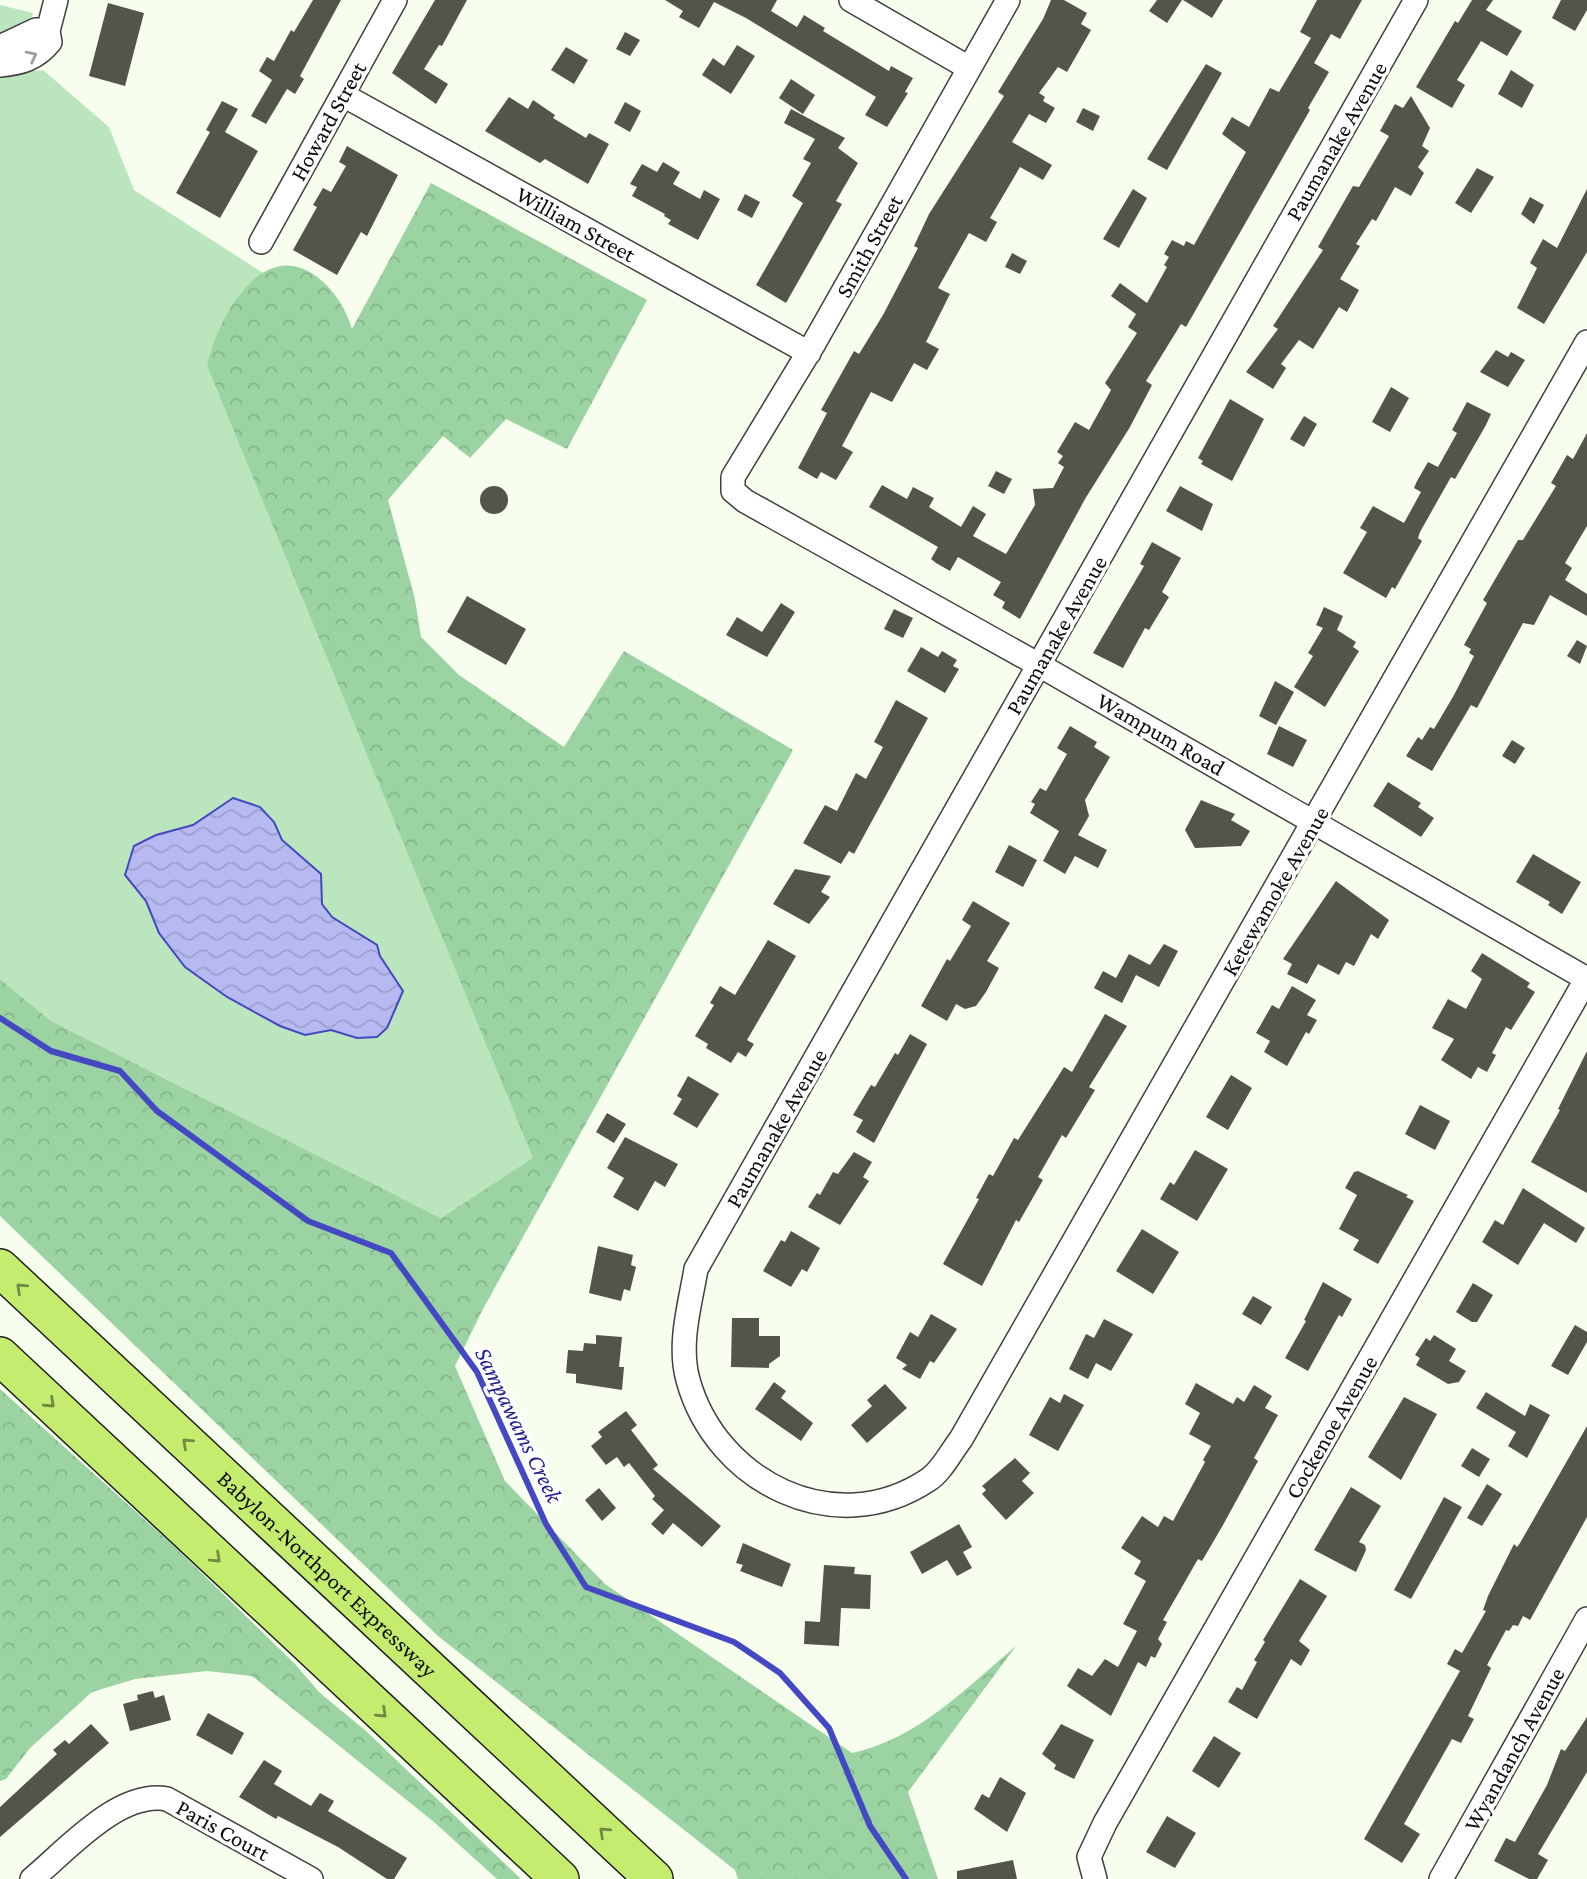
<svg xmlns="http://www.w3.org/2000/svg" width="1587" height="1879" viewBox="0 0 1587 1879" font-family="'Crimson Pro',serif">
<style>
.grass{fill:#bbe5bd}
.forest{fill:url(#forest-crowns)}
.water{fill:url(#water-waves);stroke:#4448c2;stroke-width:2}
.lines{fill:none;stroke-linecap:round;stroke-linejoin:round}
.stream{stroke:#4448c2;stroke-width:6}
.building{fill:#55544a}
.minor-casing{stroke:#404040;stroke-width:26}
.primary-casing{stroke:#1e1e1e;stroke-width:40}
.minor{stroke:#fff;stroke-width:23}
.primary{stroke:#c4ed6f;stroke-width:37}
.oneway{stroke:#9e9e9e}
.oneway2{stroke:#728843}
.labels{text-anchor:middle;stroke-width:7;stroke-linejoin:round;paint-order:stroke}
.street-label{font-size:23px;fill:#0d0d0d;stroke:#fff}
.water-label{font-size:24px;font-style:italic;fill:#212194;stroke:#fff}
</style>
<defs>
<pattern id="forest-crowns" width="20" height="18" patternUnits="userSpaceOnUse" patternTransform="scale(1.75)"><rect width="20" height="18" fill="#9bd4a2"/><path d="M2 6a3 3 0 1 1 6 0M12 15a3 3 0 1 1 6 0" fill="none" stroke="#84b58a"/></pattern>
<pattern id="water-waves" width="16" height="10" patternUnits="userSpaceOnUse" patternTransform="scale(1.75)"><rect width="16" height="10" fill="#b7baf1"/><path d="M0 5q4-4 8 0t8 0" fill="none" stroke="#9c9fcd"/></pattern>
</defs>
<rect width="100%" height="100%" fill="#f8feee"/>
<path class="grass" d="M0 5 33 13 16 73 43 70 109 127 134 190 263 273 242 291 207 366 534 1158 441 1218 51 1021 0 979Z"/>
<path class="forest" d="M431 183 647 300 567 449 506 419 470 458 443 436 388 500 415 599 421 637 459 675 564 747 624 651 793 750 483 1309 455 1366 505 1481 605 1584 852 1753C918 1739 966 1688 1016 1646L908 1792 938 1879H738L735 1870 438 1636 0 1216V979L51 1021 441 1218 533 1158 207 366C217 318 264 231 321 280 337 294 346 310 352 329Z
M0 1389 174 1546 295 1664 320 1693 366 1731 521 1879H497L434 1822 252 1676 207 1671 135 1679 92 1692 30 1748 6 1779 0 1781Z"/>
<path class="water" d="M233 798 260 807 274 822 282 840 321 874 322 904 332 917 377 945 380 956 403 991 387 1028 377 1037 357 1038 331 1030 305 1035 280 1026 227 997 185 967 159 933 146 901 125 875 134 846 156 835 193 825Z"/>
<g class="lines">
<path class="stream" d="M0 1018 51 1051 120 1071 157 1111 308 1221 391 1253 477 1372 546 1524 586 1587 734 1642 780 1673 829 1728 870 1826 906 1879"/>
</g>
<path class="building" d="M313 0H341L300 76 304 79 295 94 287 89 266 124 251 116 272 80 259 71 267 57 274 61 291 30 294 32Z
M435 0H467L442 46 439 45 424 69 448 84 436 104 392 73Z
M665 0H777L771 11 797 27 804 15 825 28 823 31 889 71 891 66 913 78 905 92 908 93 887 127 865 115 876 97 746 18 714 2 699 28 679 17 683 11Z
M1051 0H1064L1087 13 1081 24 1091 30 1067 72 1058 67 1039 93 1045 97 1043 101 1055 108 1046 123 1029 114 1012 142 1052 165 1043 180 1020 167 990 218 997 222 986 242 969 233 938 288 950 294 926 342 939 349 927 370 914 363 892 402 871 392 842 446 853 452 836 480 821 472 817 479 798 468 827 413 821 410 854 351 859 354 883 315 918 248 914 246 929 214 1004 96 998 92 1043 19Z
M1157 0H1182L1167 23 1149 11Z
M1183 0H1223L1212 18Z
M1317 0H1362L1340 39 1331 34 1314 63 1329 72 1308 108 1310 110 1186 327 1181 324 1146 381 1152 385 1130 427 1085 499 1020 619 1002 608 1005 602 993 595 1001 582 958 557 950 571 936 563 931 559 938 547 869 507 882 485 907 499 913 487 934 498 929 507 961 527 973 506 986 514 973 536 1006 554 1035 505 1033 489 1053 488 1064 467 1058 463 1063 456 1057 452 1075 422 1089 430 1111 390 1105 383 1137 333 1128 327 1136 314 1111 296 1120 283 1147 303 1167 267 1164 265 1169 257 1164 254 1172 240 1184 246 1186 241 1194 245 1246 152 1222 134 1232 117 1249 127 1270 88 1279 92 1311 38 1300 32Z
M1472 0H1493L1486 10 1522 31 1507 56 1481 41 1457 80 1465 85 1452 108 1416 87 1455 21 1458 23Z
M1561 0H1587V10L1575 31 1552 18Z
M108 3 144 13 125 86 89 76Z
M625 32 640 40 630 56 616 49Z
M737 45 755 56 731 94 702 75 713 58 724 66Z
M566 47 588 60 574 84 551 70Z
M1206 64 1222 73 1167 170 1147 159Z
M1511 70 1534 85 1522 108 1498 94Z
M791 79 815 95 803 114 779 98Z
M1411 96 1430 128 1422 146 1429 151 1418 167 1424 173 1411 196 1395 187 1376 221 1372 219 1356 244 1360 246 1340 279 1359 290 1347 312 1339 307 1313 349 1299 340 1281 364 1286 368 1273 389 1246 372 1278 329 1273 326 1323 250 1318 247 1353 186 1359 187 1389 136 1380 131 1395 104 1403 108Z
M509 97 528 109 533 100 555 115 553 118 586 138 589 133 609 144 588 184 545 159 540 163 485 131Z
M222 101 238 109 225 132 258 151 220 218 176 193 210 132 206 130Z
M625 102 641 111 630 132 614 123Z
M1083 108 1100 116 1093 131 1076 122Z
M791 109 845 138 838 148 858 163 836 201 842 204 786 303 756 285 803 203 792 196 811 163 803 159 815 139 784 123Z
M347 146 398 175 367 236 361 232 337 275 293 250 317 207 313 205 323 188 331 192 346 166 339 162Z
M663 162 680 172 673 184 700 199 704 190 720 199 698 240 668 224 671 220 664 216 665 214 632 196 637 187 630 184 642 164 657 172Z
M1477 168 1494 177 1471 213 1455 203Z
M1133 189 1147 198 1119 248 1103 239Z
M1587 189V252L1544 324 1517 308 1537 268 1530 263 1543 239 1557 248Z
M745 194 760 202 752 218 737 210Z
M1530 197 1544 205 1534 224 1521 214Z
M1012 253 1027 261 1020 274 1005 267Z
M1496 350 1508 357 1511 352 1525 360 1508 387 1480 372Z
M1391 387 1409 398 1390 432 1372 422Z
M1230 399 1264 419 1232 481 1201 464 1203 461 1198 458Z
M1467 402 1491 414 1486 425 1455 479 1451 477 1420 532 1418 538 1422 541 1395 589 1392 587 1386 598 1343 573 1367 532 1360 528 1373 506 1404 523 1421 492 1414 488 1417 481 1428 462 1438 467 1457 433 1452 430Z
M1304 416 1317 424 1304 447 1290 439Z
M1587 433V526L1565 563 1572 568 1565 580 1587 594V616L1550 595 1534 625 1523 623 1477 708 1471 705 1432 771 1406 756 1418 737 1422 740 1430 727 1434 729 1454 695 1474 656 1469 653 1471 649 1464 645 1487 603 1483 600 1518 540H1523L1556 486 1551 483 1567 455 1573 459Z
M996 471 1012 479 1004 494 988 486Z
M480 500a14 14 0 1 1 28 0a14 14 0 1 1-28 0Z
M1180 486 1213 504 1202 531 1166 511Z
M1152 542 1181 558 1162 592 1169 597 1149 630 1145 628 1123 668 1093 653 1144 566 1140 564Z
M467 596 526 629 506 665 447 632Z
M781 603 795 612 767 657 726 635 737 617 762 632Z
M1324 607 1343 616 1337 630 1356 642 1353 647 1359 651 1325 707 1294 687 1313 656 1308 653 1323 628 1316 625Z
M894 609 913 618 903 638 884 629Z
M1577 640 1587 646 1580 664 1567 656Z
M921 647 938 657 942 651 957 660 953 666 959 669 945 693 907 671Z
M1275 681 1294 692 1276 725 1259 716Z
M896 700 928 718 854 854 849 851 841 864 803 843 825 805 837 811 856 773 866 779 883 747 874 742Z
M1070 726 1097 742 1094 747 1110 757 1085 800 1089 816 1078 835 1107 850 1098 868 1075 856 1065 874 1043 861 1059 831 1030 813 1035 804 1031 802 1040 788 1046 791 1067 754 1057 748Z
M1279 726 1307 740 1293 767 1267 754Z
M1512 740 1525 748 1515 764 1502 756Z
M1388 782 1421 803 1418 807 1434 818 1421 837 1373 806Z
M1201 800 1235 814 1231 820 1250 831 1241 846 1195 848 1185 830Z
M1009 845 1037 860 1023 887 995 872Z
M1533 854 1581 882 1562 914 1548 905 1550 902 1516 882Z
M795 869 831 876 821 892 830 897 809 924 773 904Z
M1336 881 1389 920 1378 939 1371 934 1354 966 1346 962 1339 975 1318 964 1307 984 1287 974 1292 964 1283 959Z
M973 901 1010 923 987 961 999 968 986 992 976 1006 965 1009 956 1004 947 1021 921 1006 947 959 950 961 971 926 962 920Z
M768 940 796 956 747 1040 754 1044 746 1057 738 1052 731 1063 706 1048 708 1044 695 1036 714 1005 710 1003 720 986 735 995Z
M1164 944 1178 951 1159 987 1136 975 1122 1003 1094 988 1103 971 1116 978 1129 954 1150 965Z
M1482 953 1530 983 1527 987 1535 992 1511 1030 1506 1027 1492 1053 1496 1055 1487 1072 1478 1067 1471 1079 1441 1060 1454 1039 1432 1028 1448 999 1466 1009 1482 979 1471 971Z
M1292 986 1316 1000 1307 1015 1317 1020 1309 1034 1306 1032 1287 1066 1264 1052 1270 1041 1256 1033 1272 1005 1279 1009Z
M1105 1014 1127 1026 1089 1087 1095 1090 1066 1138 1062 1135 1038 1177 1043 1180 1019 1222 1016 1220 982 1286 943 1264 979 1199 976 1198 989 1174 993 1176 1014 1138 1018 1140 1064 1067 1072 1072Z
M910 1034 927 1044 874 1143 856 1132 863 1120 853 1115 871 1085 875 1087 895 1053 898 1055Z
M1587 1051V1193L1531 1162 1560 1110 1558 1109Z
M1231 1075 1252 1088 1228 1130 1206 1117Z
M688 1076 719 1094 697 1128 673 1114 682 1099 677 1096Z
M1420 1105 1450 1121 1435 1150 1405 1134Z
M607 1113 626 1124 614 1143 596 1132Z
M625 1137 678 1164 665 1187 655 1181 638 1211 613 1197 624 1178 607 1168Z
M1195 1150 1228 1169 1197 1221 1160 1199 1170 1182 1174 1185Z
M854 1152 872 1162 863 1177 869 1181 840 1225 808 1207 817 1193 820 1195 833 1172 838 1174Z
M1358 1171 1408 1195 1406 1197 1414 1201 1378 1264 1353 1250 1359 1240 1339 1229 1357 1195 1345 1188 1354 1172Z
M1523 1188 1585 1228 1576 1243 1544 1223 1518 1265 1482 1242 1495 1220 1503 1225Z
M1142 1229 1179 1252 1153 1294 1116 1271Z
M791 1231 820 1248 807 1272 802 1269 791 1287 763 1271 781 1240 785 1242Z
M598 1246 633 1255 631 1265 636 1267 630 1291 624 1289 621 1301 589 1293Z
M1323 1282 1352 1299 1342 1317 1339 1315 1308 1371 1285 1358 1306 1321 1304 1320Z
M1473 1283 1493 1295 1477 1322H1472L1456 1312Z
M1253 1296 1272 1307 1261 1325 1242 1314Z
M931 1314 957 1329 934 1363 930 1361 920 1379 902 1369 907 1365 896 1358 910 1332 918 1337Z
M732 1318H759V1336H780V1356L769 1364V1368L731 1367Z
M1104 1319 1133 1334 1111 1371 1096 1363 1088 1379 1069 1369 1086 1334 1094 1338Z
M1575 1325 1587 1332V1342L1568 1375 1551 1366Z
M596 1335 622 1337 619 1367H624L622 1390 576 1383V1374L566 1373 568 1350 583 1351 584 1343 596 1344Z
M1434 1335 1456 1349 1449 1361 1466 1371 1459 1382 1448 1384 1416 1365 1420 1358 1415 1355 1426 1338 1430 1341Z
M774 1382 786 1391 781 1398 813 1423 801 1441 755 1409Z
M1196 1383 1233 1404 1237 1397 1244 1402 1254 1385 1272 1396 1265 1408 1278 1415 1254 1458 1258 1461 1223 1525 1202 1561 1198 1559 1163 1620 1167 1622 1158 1639 1162 1644 1155 1658 1151 1656 1146 1667 1138 1662 1111 1716 1067 1686 1078 1668 1092 1676 1105 1659 1118 1667 1137 1631 1123 1624 1146 1581 1134 1574 1141 1561 1121 1548 1142 1516 1158 1527 1164 1516 1173 1521 1205 1462 1203 1460 1211 1446 1189 1434 1200 1413 1185 1404Z
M885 1384 907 1408 867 1443 851 1425 872 1406 867 1400Z
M1486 1392 1525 1416 1530 1404 1550 1415 1527 1458 1508 1446 1516 1432 1476 1408Z
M1064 1394 1084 1405 1058 1451 1029 1435 1050 1397 1060 1403Z
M1404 1397 1437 1414 1401 1480 1368 1457Z
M626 1411 637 1425 631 1430 658 1465 653 1469 721 1526 702 1547 673 1523 663 1535 651 1524 664 1510 652 1499 655 1496 629 1463 624 1467 617 1457 606 1465 591 1446 602 1437 598 1432Z
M1587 1426V1517L1530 1620 1523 1616 1518 1626 1513 1625 1509 1631 1506 1630 1487 1665 1491 1668 1468 1716 1474 1719 1461 1743 1452 1739 1404 1824 1420 1834 1402 1863 1364 1839 1460 1671 1447 1664 1455 1649 1462 1653 1486 1611 1483 1610 1488 1596 1514 1544 1517 1547 1520 1543Z
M1472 1448 1490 1459 1479 1477 1461 1466Z
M1015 1458 1030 1473 1022 1481 1034 1493 1006 1520 982 1494 986 1490 982 1486Z
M1487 1484 1502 1494 1482 1526 1467 1518Z
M1351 1487 1381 1506 1359 1542 1365 1545 1366 1550 1356 1572 1314 1550Z
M599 1488 616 1508 602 1521 585 1500Z
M1444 1497 1462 1507 1411 1599 1394 1590Z
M959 1524 972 1547 963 1552 972 1568 957 1576 947 1560 922 1574 910 1552Z
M743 1543 791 1564 782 1587 740 1571 743 1565 736 1563Z
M824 1565 855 1567 854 1574 871 1575 870 1609 841 1608 839 1646 804 1644 805 1621 820 1622Z
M1300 1579 1327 1596 1299 1641 1310 1650 1301 1666 1291 1659 1257 1719 1228 1702 1237 1687 1242 1690 1257 1662 1254 1660 1265 1642 1263 1640Z
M153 1691 155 1698 164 1695 171 1720 130 1731 123 1704 138 1700 137 1695Z
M208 1713 244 1733 232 1755 196 1735Z
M1587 1717V1772L1538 1854 1548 1860 1537 1879H1529L1494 1861 1506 1838 1515 1842 1547 1785 1561 1749 1565 1751Z
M91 1724 109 1743 0 1837V1807L57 1754 53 1750 65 1740 69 1744Z
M1061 1724 1094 1740 1074 1779 1054 1769 1056 1765 1042 1754Z
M1214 1736 1241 1753 1219 1788 1192 1771Z
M264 1760 282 1771 274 1784 311 1806 320 1793 334 1801 328 1811 407 1858 394 1879H387L338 1847 278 1816 276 1819 239 1797Z
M1000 1777 1026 1793 1007 1832 974 1809 982 1794 989 1798Z
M1167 1816 1196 1833 1175 1868 1146 1852Z
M1013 1860 1017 1879H957V1871Z"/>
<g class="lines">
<g class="minor-casing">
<path id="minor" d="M851 0 969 68
M1008 0 813 345 733 477V491L745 501 1039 665 1587 979
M1416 0 696 1269C690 1305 678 1344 688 1380 716 1482 835 1542 928 1480 941 1472 951 1452 961 1439L1587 342
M0 47 36 30 48 31
M0 65C21 63 36 59 50 42L48 31 56 0
M343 95 809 353
M261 242 395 0
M32 1879C67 1850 119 1790 167 1799L311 1879
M1095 1879 1089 1857 1105 1823 1587 978
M1441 1879 1587 1619"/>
</g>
<g class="primary-casing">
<g id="primary">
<path id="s1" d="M0 1268 654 1879"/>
<path d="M0 1356 560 1879"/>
</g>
</g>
<use href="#minor" class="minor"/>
<use href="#primary" class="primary"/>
</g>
<defs><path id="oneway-chevron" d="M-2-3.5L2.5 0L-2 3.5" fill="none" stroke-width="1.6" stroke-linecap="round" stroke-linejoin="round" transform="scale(1.75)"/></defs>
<use class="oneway" href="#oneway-chevron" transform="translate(32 56) rotate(-27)"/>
<g class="oneway2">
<use href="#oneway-chevron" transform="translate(21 1288) rotate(-137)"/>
<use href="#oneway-chevron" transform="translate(50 1403) rotate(43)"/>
<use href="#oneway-chevron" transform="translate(187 1443) rotate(-137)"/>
<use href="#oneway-chevron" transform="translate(216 1558) rotate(43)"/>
<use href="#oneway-chevron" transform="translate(382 1713) rotate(43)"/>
<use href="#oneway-chevron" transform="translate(604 1832) rotate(-137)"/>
</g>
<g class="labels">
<g class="street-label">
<text transform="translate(328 121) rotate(-61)" y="8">Howard Street</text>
<text transform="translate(1336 141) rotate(-60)" y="8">Paumanake Avenue</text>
<text transform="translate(576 224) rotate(29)" y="8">William Street</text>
<text transform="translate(869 246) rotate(-61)" y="8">Smith Street</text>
<text transform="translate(1056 635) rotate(-60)" y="8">Paumanake Avenue</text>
<text transform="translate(1161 734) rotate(30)" y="8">Wampum Road</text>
<text transform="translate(1275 891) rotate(-60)" y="8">Ketewamoke Avenue</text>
<text transform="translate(776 1128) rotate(-60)" y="8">Paumanake Avenue</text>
<text transform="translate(1331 1427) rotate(-60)" y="8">Cockenoe Avenue</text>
<text dy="8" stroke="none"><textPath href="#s1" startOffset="448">Babylon-Northport Expressway</textPath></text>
<text transform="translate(1514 1749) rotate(-61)" y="8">Wyandanch Avenue</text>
<text transform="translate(223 1830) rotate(29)" y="8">Paris Court</text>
</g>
<g class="water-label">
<text transform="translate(519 1425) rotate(64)" y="8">Sampawams Creek</text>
</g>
</g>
</svg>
